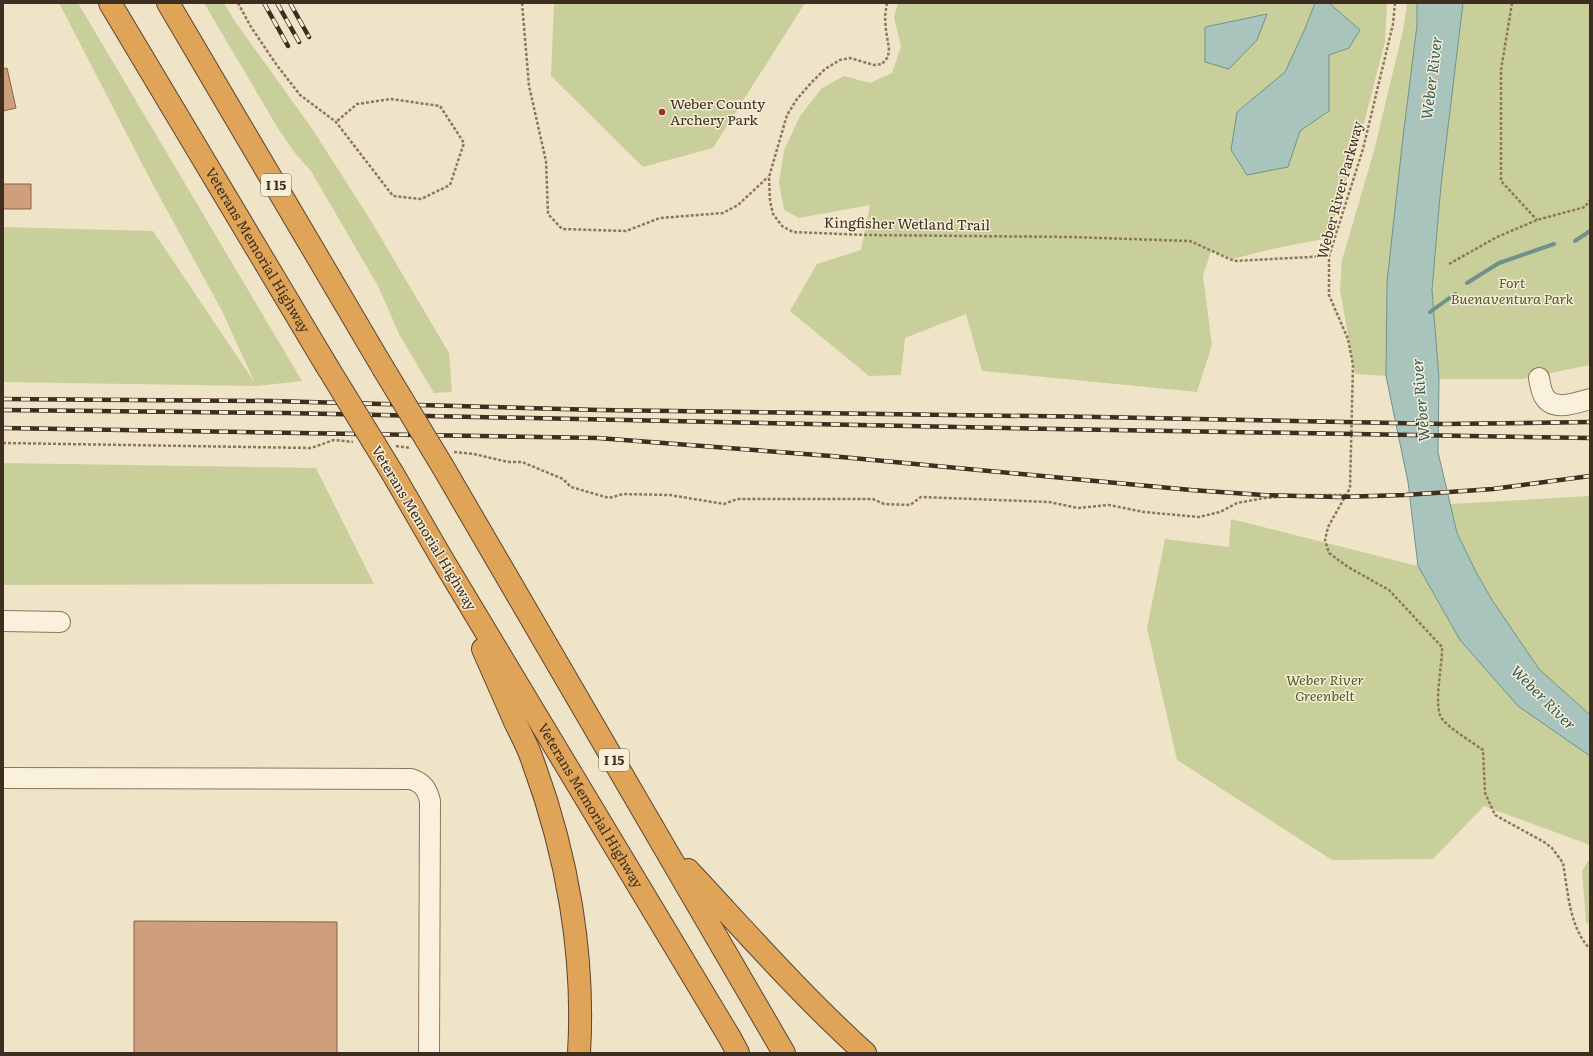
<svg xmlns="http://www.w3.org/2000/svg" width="1593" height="1056" viewBox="0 0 1593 1056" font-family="Literata,serif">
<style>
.green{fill:#c9cf9b}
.water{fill:#a9c4bc;stroke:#6f938a}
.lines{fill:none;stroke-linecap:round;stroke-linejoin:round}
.stream{stroke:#6f938a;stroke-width:4}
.building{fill:#cf9f7d;stroke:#8d5f41}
.minor-casing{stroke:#8d765c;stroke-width:22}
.highway-casing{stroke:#5b4430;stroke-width:24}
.path{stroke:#8d765c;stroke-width:2.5;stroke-dasharray:3 2;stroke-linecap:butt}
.minor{stroke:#faf1dc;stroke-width:20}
.highway{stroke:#e0a458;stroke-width:22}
.rail-casing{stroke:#3d2e20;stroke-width:4.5}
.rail{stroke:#f7eed8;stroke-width:3;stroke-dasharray:9;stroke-linecap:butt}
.highway-bridge-casing{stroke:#5b4430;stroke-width:24;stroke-linecap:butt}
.highway-bridge{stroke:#e0a458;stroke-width:22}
.poi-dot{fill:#9e2a2b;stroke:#f7eed8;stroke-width:1.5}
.labels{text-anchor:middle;stroke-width:3;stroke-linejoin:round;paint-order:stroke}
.shield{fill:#f7eed8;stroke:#756857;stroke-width:1}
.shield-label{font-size:13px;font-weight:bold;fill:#3d2e20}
.poi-label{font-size:14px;fill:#3d2e20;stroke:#f7eed8;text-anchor:start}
.street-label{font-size:14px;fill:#3d2e20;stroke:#f7eed8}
.park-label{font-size:14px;font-style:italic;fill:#4d5a26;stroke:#f7eed8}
.water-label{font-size:15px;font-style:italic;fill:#2f5d5a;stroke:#f7eed8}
</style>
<rect width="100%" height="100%" fill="#f0e4c8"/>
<path class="green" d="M59 3H78L302 381 257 386 3 382V227L153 231 255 383 222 311 151 181Z
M204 3H224L234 20 313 130 371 221 449 353 452 392 434 393 400 336 378 286 311 171 295 153 279 130Z
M554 3H805L713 148 643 167 551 76Z
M898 3H1315L1304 31 1285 72 1237 112 1288 167 1300 131 1329 111V55L1349 48 1360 30 1329 3H1387L1385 42 1359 142 1328 238 1272 249 1233 259 1211 251 1203 276 1212 345 1197 392 982 371 966 314 905 338 901 375 869 376 790 311 817 264 861 250 870 205 799 218 784 210 779 183 784 150 800 116 822 88 844 76 870 83 892 73 901 46 894 18Z
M1407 3H1417V25L1403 137 1387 282 1386 376 1355 374 1340 291 1342 260 1374 151 1403 30Z
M1463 3H1590V365L1522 379H1439L1432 290 1441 185Z
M3 463 316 468 374 584 3 585Z
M1590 496V715L1539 669 1492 600 1476 572 1457 533 1450 504Z
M1231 519 1418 566 1460 640 1580 749 1590 756V845L1484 806 1433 859 1332 860 1177 760 1147 628 1165 539 1229 547Z
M1590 858V925L1586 922 1582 871Z"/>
<path class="water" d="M1315 3H1329L1360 30 1349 48 1329 55V111L1300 131 1288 167 1247 175 1231 150 1237 112 1285 72 1304 31Z
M1417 3H1463L1441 185 1432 290 1439 379 1438 452 1457 533 1476 572 1492 600 1539 669 1590 715V756L1518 706 1460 640 1418 566 1408 482 1386 376 1387 282 1403 137 1417 25Z
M1267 14 1257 40 1229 69 1205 62V27Z"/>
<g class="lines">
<path class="stream" d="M1575 241 1590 231
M1467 283 1499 263 1554 244
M1430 312 1455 294"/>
</g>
<path class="building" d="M7 68 16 108 3 111V69Z
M3 184H31V209H3Z
M134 921 337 922V1053H134Z"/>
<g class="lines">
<g class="minor-casing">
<path id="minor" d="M1539 378C1540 383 1541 391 1544 396 1553 412 1576 403 1590 399
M3 621 60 622
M3 778 411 779C423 783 427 789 430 801L429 1053"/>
</g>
<g class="highway-casing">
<g id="highway">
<path id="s1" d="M110 3 325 363"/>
<path d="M168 3 383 368"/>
<path d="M443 467 784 1053"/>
<path id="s2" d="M393 474 441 557 730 1038 738 1053"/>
<path d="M483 649C494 674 505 699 516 724 522 736 529 749 533 762 567 854 585 955 579 1053"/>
<path d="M688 870C746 932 802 996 865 1053"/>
</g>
</g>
<path class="path" d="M238 3 251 27 276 64 300 95 336 122 393 196 421 199 450 185 464 143 440 106 391 99 357 104 336 122
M522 3 529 86 546 161 548 214 562 229 626 231 660 218 723 213 738 205 768 177
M887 3 885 16 886 31 889 48 888 57 882 64 874 65 850 58 840 60 825 69 811 83 797 99 787 115 769 177 770 201 773 214 782 226 793 232 866 235 1071 237 1190 241 1234 261 1329 256
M1395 3 1393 24 1363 149 1329 256V295L1348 339 1353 365 1350 488 1328 527 1325 540 1329 553 1348 567 1389 590 1442 647C1443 663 1432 709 1443 720 1452 730 1472 742 1483 750L1485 793 1495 815 1544 842 1552 848 1563 863C1568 891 1569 927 1590 949
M1512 3 1501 70V181L1537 220
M1449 264 1497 237 1537 220 1585 207 1590 200
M3 443 311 448 334 440 353 442
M396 446 411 448
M454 452 474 454 508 462H522L563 479 571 487 609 498 623 494 670 495 724 504 737 499H873L884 504 910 505 921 497 1049 502 1078 508 1109 505 1144 512 1199 517 1220 512 1237 503 1265 498 1306 495H1346"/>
<use href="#minor" class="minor"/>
<use href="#highway" class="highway"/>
<g class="rail-casing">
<path id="rail" d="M264 3 288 46
M277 3 299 42
M290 3 309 37
M3 399 272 401 599 410 1097 417 1444 424 1590 422
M3 410 286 413 1056 429 1590 438
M3 428 598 438 831 456 1191 490 1263 495 1339 497 1405 495 1493 489 1590 476"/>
</g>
<use href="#rail" class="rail"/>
<g class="highway-bridge-casing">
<path id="highway-bridge" d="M325 363 393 474
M383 368 443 467"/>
</g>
<use href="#highway-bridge" class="highway-bridge"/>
</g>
<circle class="poi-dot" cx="662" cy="112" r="4"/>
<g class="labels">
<g class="shield">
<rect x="261" y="174" width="30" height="22" rx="3"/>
<rect x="599" y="749" width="30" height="22" rx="3"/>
</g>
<g class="shield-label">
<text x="276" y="190">I 15</text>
<text x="614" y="765">I 15</text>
</g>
<g class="poi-label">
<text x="670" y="109">Weber County<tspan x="670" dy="16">Archery Park</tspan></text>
</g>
<g class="street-label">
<text transform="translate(1340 190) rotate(-75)" y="5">Weber River Parkway</text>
<text transform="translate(907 224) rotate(1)" y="5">Kingfisher Wetland Trail</text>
<text dy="5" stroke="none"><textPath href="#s1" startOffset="288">Veterans Memorial Highway</textPath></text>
<text transform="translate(424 528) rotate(59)" y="5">Veterans Memorial Highway</text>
<text dy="5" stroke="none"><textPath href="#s2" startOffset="386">Veterans Memorial Highway</textPath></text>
</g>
<g class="park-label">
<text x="1512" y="288">Fort<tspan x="1512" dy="16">Buenaventura Park</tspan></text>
<text x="1325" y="685">Weber River<tspan x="1325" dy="16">Greenbelt</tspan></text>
</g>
<g class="water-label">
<text transform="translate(1432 78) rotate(-83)" y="5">Weber River</text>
<text transform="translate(1421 400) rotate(-95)" y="5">Weber River</text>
<text transform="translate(1543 698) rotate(45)" y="5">Weber River</text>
</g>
</g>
<rect width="1593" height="1056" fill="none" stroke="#3d2e20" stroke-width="8"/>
</svg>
